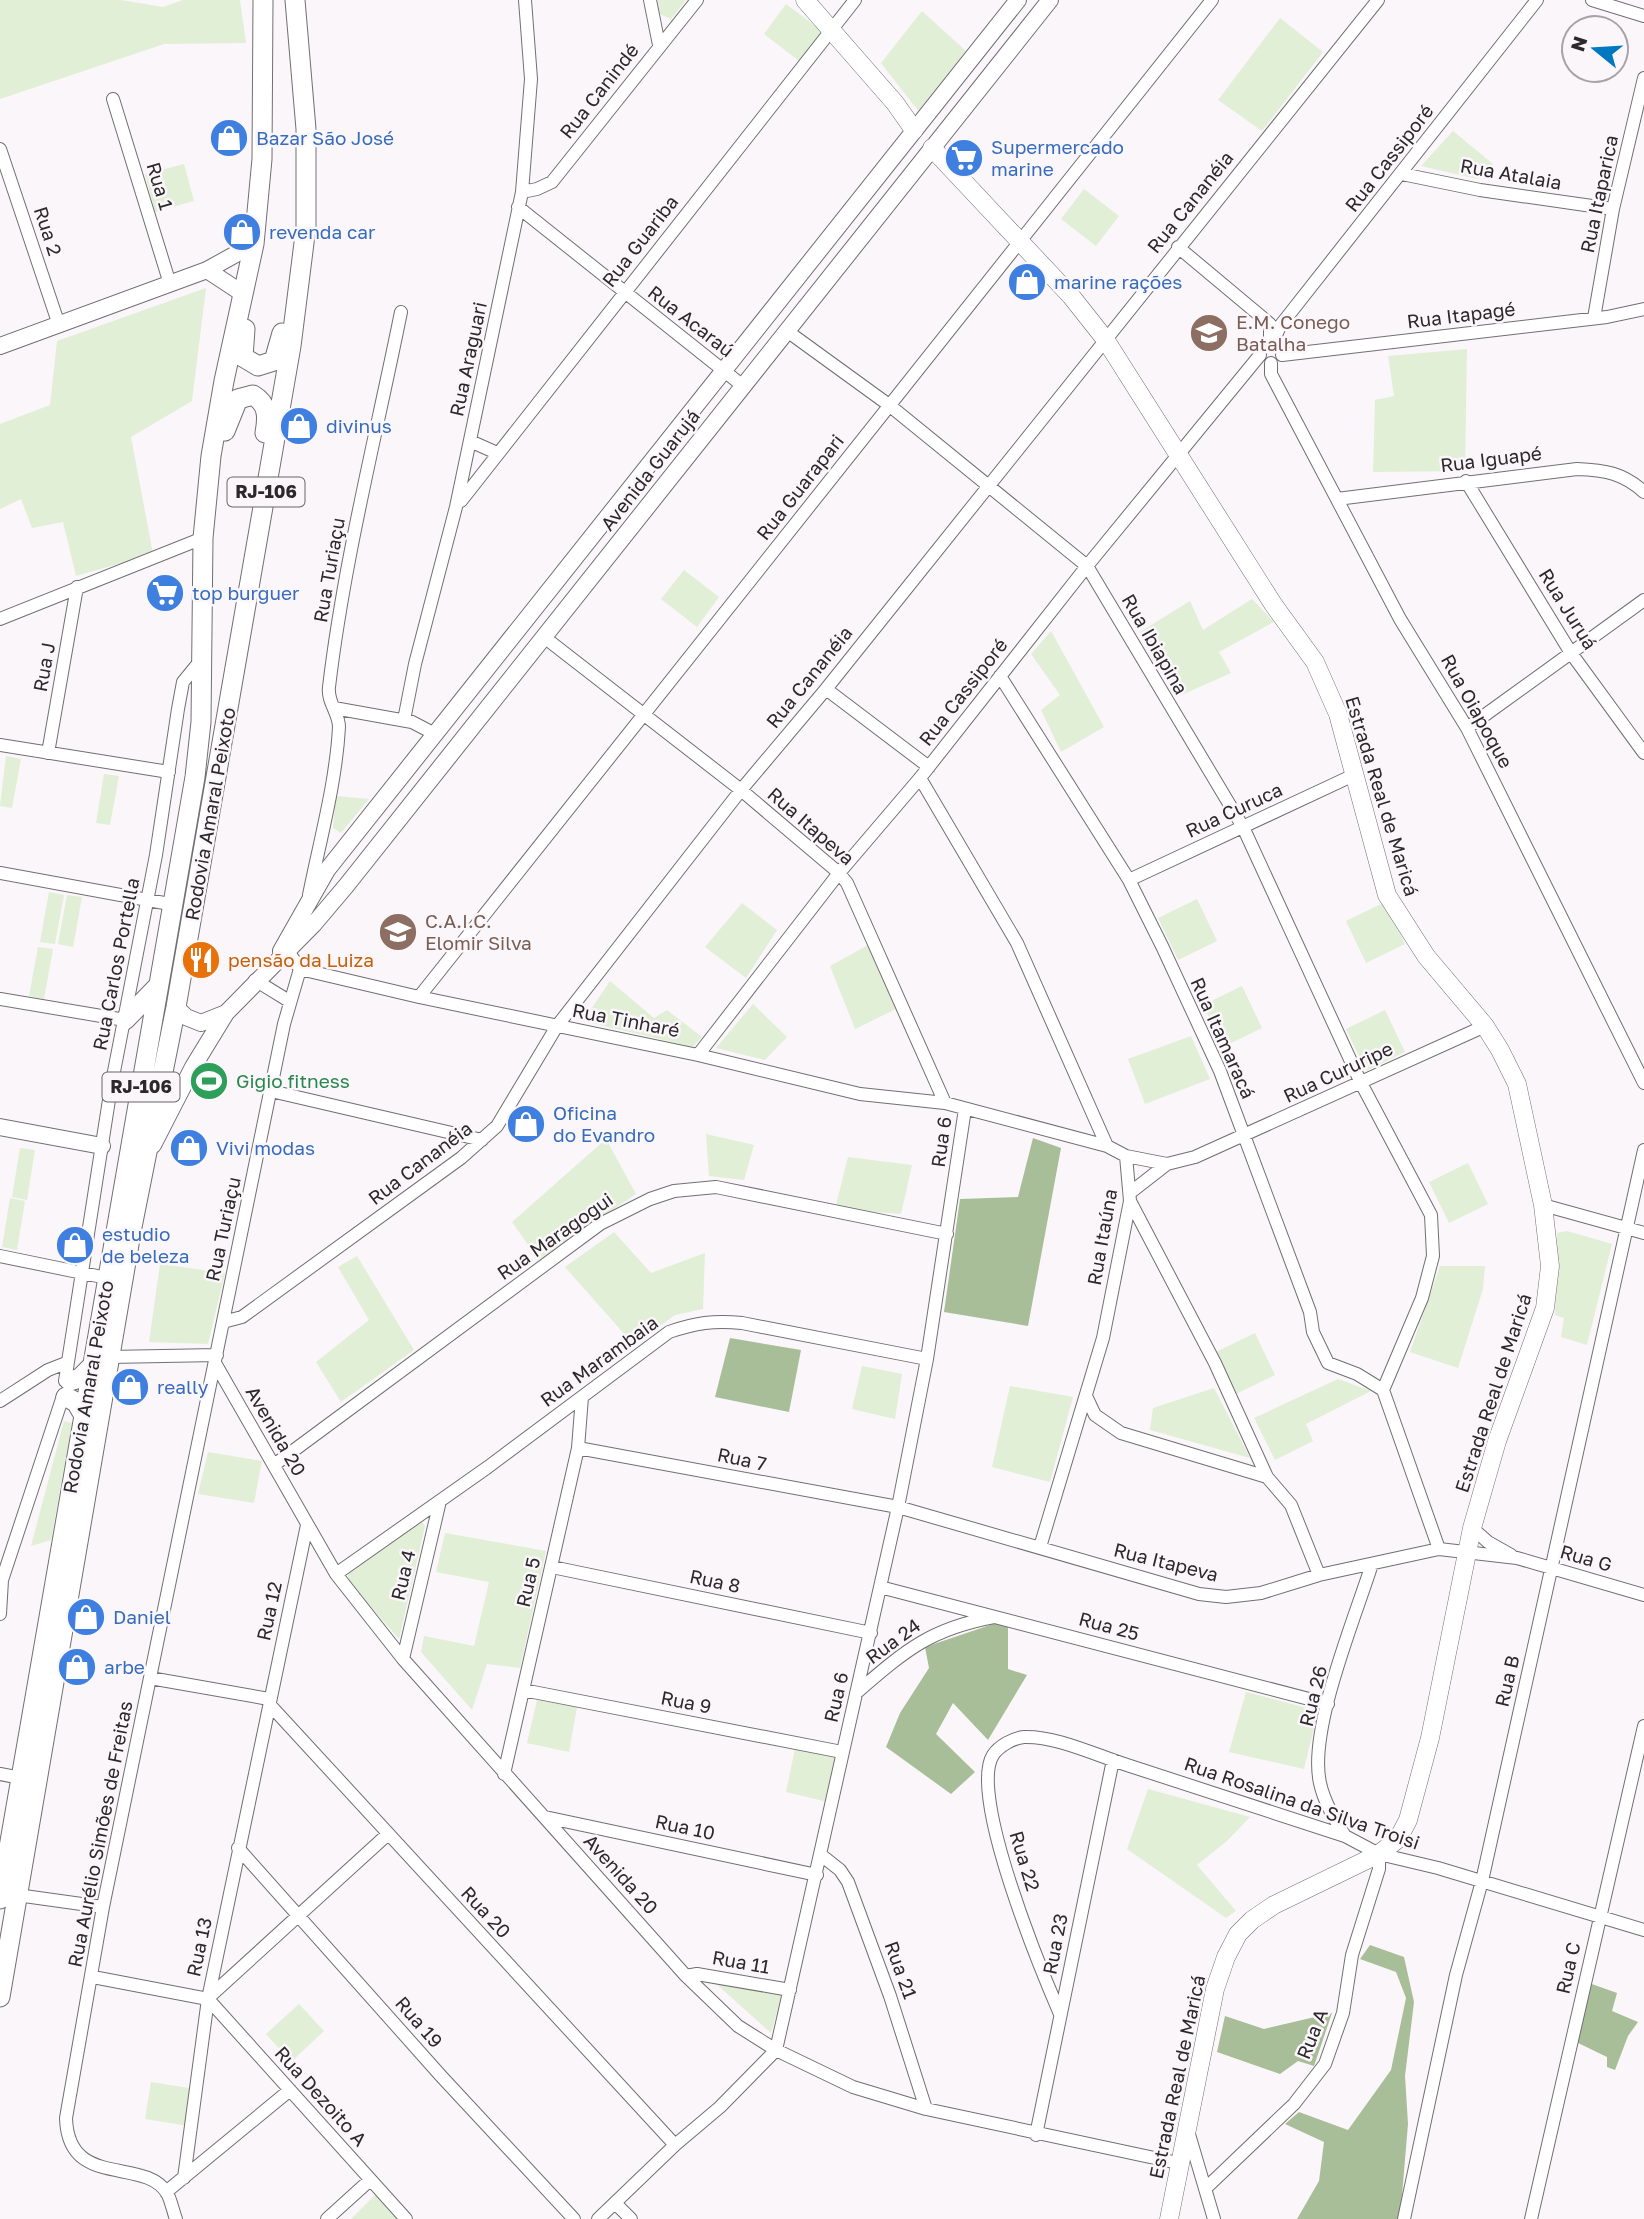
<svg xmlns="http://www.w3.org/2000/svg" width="1644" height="2219" viewBox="0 0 1644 2219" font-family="'Golos Text',sans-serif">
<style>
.green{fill:#e1efd7}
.forest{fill:#a8be98}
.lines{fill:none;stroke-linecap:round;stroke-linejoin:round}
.minor-casing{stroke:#726f73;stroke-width:14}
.tertiary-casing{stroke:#726f73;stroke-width:18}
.secondary-casing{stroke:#726f73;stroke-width:19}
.trunk-casing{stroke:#726f73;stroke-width:21}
.minor{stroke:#fff;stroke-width:12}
.tertiary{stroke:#fff;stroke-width:16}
.secondary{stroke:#fff;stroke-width:18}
.trunk{stroke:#fff;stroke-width:19}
.labels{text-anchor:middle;stroke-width:5;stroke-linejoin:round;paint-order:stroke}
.shield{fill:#faf6fa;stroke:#696669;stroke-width:2}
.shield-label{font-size:18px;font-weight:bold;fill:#2b292b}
.street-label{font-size:19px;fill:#2b292b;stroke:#faf6fa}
.shop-label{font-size:19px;fill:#366cbe;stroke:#faf6fa;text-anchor:start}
.education-label{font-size:19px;fill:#785e54;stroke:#faf6fa;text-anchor:start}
.food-label{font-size:19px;fill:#c56008;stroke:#faf6fa;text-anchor:start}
.leisure-label{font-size:19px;fill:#27864d;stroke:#faf6fa;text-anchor:start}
</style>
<rect width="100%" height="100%" fill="#faf6fa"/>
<path class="green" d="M0 0H121L163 7 183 0H240L246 43 164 44 0 99Z
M658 0H686L671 19 660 14Z
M786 4 822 31 799 61 764 34Z
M922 11 966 51 920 113 881 63Z
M1280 18 1323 52 1262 131 1218 100Z
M1453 131 1493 164 1477 179 1421 166Z
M184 164 194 201 155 212 145 174Z
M1084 189 1119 216 1096 246 1061 219Z
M206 288 192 401 131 437 153 554 76 576 63 522 32 528 21 499 0 509V424L50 405 57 341Z
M1467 349 1465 471 1373 472 1375 400 1394 396 1388 356Z
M684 570 719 597 697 627 661 599Z
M1252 599 1274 622 1219 652 1231 673 1177 697 1140 632 1190 601 1203 630Z
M1051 631 1104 727 1061 752 1041 710 1060 695 1031 654Z
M6 756 21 759 12 808 0 806Z
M104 774 119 776 110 825 96 823Z
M336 796 369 799 341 833 333 828Z
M49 892 64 895 55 944 40 942Z
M67 895 82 897 73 947 58 944Z
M1197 899 1217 941 1178 960 1158 918Z
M1385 902 1405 944 1366 963 1346 921Z
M742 903 777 930 746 978 705 947Z
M870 944 898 1008 855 1029 830 966Z
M38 947 53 949 44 999 29 996Z
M610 981 654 1018 667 1010 702 1037 693 1047 583 1021Z
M1242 986 1262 1028 1223 1047 1203 1005Z
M753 1004 787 1037 765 1060 716 1048Z
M1385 1010 1405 1052 1366 1071 1346 1029Z
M1191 1036 1210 1079 1145 1104 1128 1059Z
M706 1134 754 1145 744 1180 709 1176Z
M606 1139 636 1194 539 1260 512 1222Z
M20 1148 35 1150 27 1200 12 1197Z
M848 1157 912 1165 901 1214 835 1209Z
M1468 1163 1488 1204 1449 1223 1429 1182Z
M10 1198 25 1201 17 1250 2 1247Z
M1567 1231 1612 1244 1587 1345 1561 1337 1564 1318 1555 1315 1557 1233Z
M614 1232 651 1273 705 1253 703 1309 675 1315 634 1345 565 1267Z
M357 1256 414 1350 341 1402 316 1362 369 1320 338 1267Z
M160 1264 225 1273 208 1344 149 1342Z
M1440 1266H1485L1483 1289 1458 1368 1410 1352Z
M1255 1333 1275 1375 1236 1394 1216 1352Z
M862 1366 902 1374 895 1419 852 1409Z
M1338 1379 1371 1391 1306 1424 1313 1441 1275 1460 1254 1418Z
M1010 1386 1073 1397 1050 1482 992 1467Z
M1214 1388 1250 1458 1150 1430 1153 1408Z
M64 1421 72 1423 51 1540 31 1546Z
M208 1452 262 1461 254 1503 198 1494Z
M420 1519 425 1526 399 1639 348 1581 349 1569Z
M445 1533 546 1551 520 1668 487 1664 472 1710 421 1652 424 1636 474 1646 489 1582 436 1572Z
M1246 1692 1318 1711 1304 1769 1229 1752Z
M537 1700 577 1707 569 1752 527 1743Z
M795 1749 835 1757 828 1802 786 1792Z
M1148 1789 1250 1817 1227 1841 1197 1865 1236 1911 1226 1918 1127 1849Z
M713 1981 782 1994 771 2033Z
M299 2004 324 2031 291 2062 266 2034Z
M151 2082 195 2089 189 2126 145 2119Z
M375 2195 399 2219H351Z"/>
<path class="forest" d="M1033 1138 1061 1148 1028 1326 944 1312 960 1199 1018 1197Z
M730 1338 801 1350 789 1412 715 1397Z
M1008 1619V1669L1027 1675 988 1740 953 1703 936 1734 975 1772 951 1794 886 1747 900 1713 929 1668 925 1647Z
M1370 1945 1404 1957 1414 2002 1405 2076 1408 2124 1400 2219H1297L1319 2181 1324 2142 1285 2124 1299 2112 1348 2130 1391 2070 1406 1998 1396 1972 1360 1959Z
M1589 1983 1617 1993 1612 2011 1638 2022 1628 2036 1615 2070 1607 2067V2057L1574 2041Z
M1332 2013 1314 2066 1298 2061 1280 2074 1217 2052 1225 2016 1264 2029Z"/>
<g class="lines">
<g class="minor-casing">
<path id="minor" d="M650 0 659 45
M1592 0 1644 16
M113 99 170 284
M0 149 59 325
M1402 174 1480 190 1613 209
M522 192 537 189 552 182 697 0
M518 207 743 386
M1178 247 1270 324V340
M1594 318 1613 209 1644 78
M787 331 889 405 1087 566 1243 827 1361 1083 1431 1215 1433 1256 1422 1298 1383 1390
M1274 340 1280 326 1537 0
M1282 355 1607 317 1644 309
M1271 363V374L1400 619 1467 728 1644 1083
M470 441 497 453
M1466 481 1571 653 1644 753
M1337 499 1577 469C1605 470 1623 473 1644 492
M461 501 855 0
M0 619 203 538
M544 637 741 790 839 873 847 883 945 1103 1107 1146 1126 1156 1130 1201 1103 1338 1040 1547
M1000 676 1129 880 1162 946 1220 1071 1310 1312 1313 1332 1328 1363 1357 1374 1383 1390 1439 1549
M826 689 929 767
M334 708 412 722 435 734
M404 720 415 664 456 507 522 192 531 79 525 0
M1467 728 1644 600
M0 745 169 772
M48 753 77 587
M920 778 1017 943 1107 1146
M0 873 175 905
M1129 880 1356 774
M309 895C320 840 336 783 339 727 339 713 327 702 329 687 344 561 376 436 401 312
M300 969 419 997 698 1055 860 1094 945 1103
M255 980 289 1001
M419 997 1212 0
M0 999 125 1020
M698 1055 839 873 920 778 1087 566 1260 355
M271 1091 482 1140
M1126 1156 1167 1164 1195 1157 1485 1026
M1131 1192 1167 1164
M1130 1201 1215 1363 1267 1477
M1543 1205 1644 1233
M0 1256 107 1278
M223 1322 242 1317 461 1158 497 1126 557 1026 741 790 826 689 1378 0
M109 1357 217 1355
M215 1363 336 1574 403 1659 686 1976 738 2026 776 2050 853 2087 926 2109 1178 2163
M65 1381 111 1087 156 855 178 709 183 682 201 660
M1086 1396 1095 1415 1121 1433 1267 1477 1291 1505 1319 1575
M0 1401 48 1370 66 1363
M578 1448 898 1507 1199 1594 1226 1597 1261 1593 1319 1575 1439 1549 1517 1558 1644 1595
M274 1465 600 1224 650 1199 674 1191 716 1187 947 1234
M1472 1528 1488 1542 1511 1555
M552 1567 871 1633
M336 1574 488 1467 669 1332C695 1323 714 1320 742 1323L927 1359
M880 1587 1328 1704
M0 1614 2 1580 63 1396
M403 1659 440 1501
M150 1678 269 1699
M523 1690 842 1752
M856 1693C905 1651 929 1629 994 1617
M270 1705 675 2145
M0 1774 21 1778
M504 1774 578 1448 582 1397
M545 1817 817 1875
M1345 1836C1335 1820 1324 1802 1320 1783 1308 1730 1355 1618 1372 1564
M238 1848 441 2076 574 2219
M821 1855 840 1870 848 1882 890 1996 926 2109
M17 1895 103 1907
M686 1976 697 1974 790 1990
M93 1977 208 1999
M208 1998 388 1834
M208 1999 406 2219
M1060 2014C1041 1970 968 1794 993 1755 999 1746 1013 1738 1024 1737 1057 1736 1095 1755 1127 1765 1199 1789 1272 1812 1345 1836L1379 1854 1438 1868 1644 1930
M1188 2131 1214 2219
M1036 2135 1113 1760
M184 2178 208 1999 307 1525
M1206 2188 1294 2104 1325 2064 1343 2013 1352 1955 1379 1869V1854
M166 2192 290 2090
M616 2204 631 2219
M176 2219C173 2211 171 2200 167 2193 144 2156 68 2190 66 2118L103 1907 284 1024 300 969 288 951
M327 2219 370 2180
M598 2219 675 2145 720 2107 776 2050 898 1507 927 1359 965 1109
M1404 2219 1456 1975 1482 1881 1644 1150
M1531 2219 1644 1726"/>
</g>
<g class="tertiary-casing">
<path id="tertiary" d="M207 270 242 293
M0 346 207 270 254 244
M281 951 327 870 1018 0
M176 1007 186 1017 201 1023 226 1013
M0 1127 102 1146
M153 1145 193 1067 226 1013 313 925 346 886 1050 0"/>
</g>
<g class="secondary-casing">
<path id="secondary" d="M805 0 895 103 914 130
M932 148 1071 296 1105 339 1273 604 1315 662 1338 714 1387 895 1426 956 1485 1026 1500 1050 1517 1084 1543 1205 1550 1266 1545 1308 1497 1441 1472 1528 1430 1738 1408 1820 1398 1839 1379 1854 1274 1905 1252 1920 1238 1934 1226 1957 1215 1989 1169 2219"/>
</g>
<g class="trunk-casing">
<path id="trunk" d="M245 329 243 357 258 366 274 361 282 333
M225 431 238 399 253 395C268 404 268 416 265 433
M125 1020 159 985
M70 1381 80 1378 92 1366
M66 1397 76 1402 83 1414
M0 1899 195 777 201 722 203 538 211 456 224 381 254 244 262 159 263 0
M0 1997 132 1227 176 1007 291 346 306 227V129L295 0"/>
</g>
<use href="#minor" class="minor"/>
<use href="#tertiary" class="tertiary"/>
<use href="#secondary" class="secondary"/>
<use href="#trunk" class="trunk"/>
</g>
<defs>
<g id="shop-disc" transform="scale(2.0125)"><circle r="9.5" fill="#3f7fe0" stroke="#faf6fa"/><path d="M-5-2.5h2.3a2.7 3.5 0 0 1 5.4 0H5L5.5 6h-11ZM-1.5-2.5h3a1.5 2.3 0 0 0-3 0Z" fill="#fff"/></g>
<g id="supermarket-disc" transform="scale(2.0125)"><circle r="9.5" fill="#3f7fe0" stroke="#faf6fa"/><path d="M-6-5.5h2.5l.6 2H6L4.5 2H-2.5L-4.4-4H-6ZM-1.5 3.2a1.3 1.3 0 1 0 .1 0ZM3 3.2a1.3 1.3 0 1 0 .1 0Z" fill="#fff"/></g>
<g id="school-disc" transform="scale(2.0125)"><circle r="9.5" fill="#8d6e63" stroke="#faf6fa"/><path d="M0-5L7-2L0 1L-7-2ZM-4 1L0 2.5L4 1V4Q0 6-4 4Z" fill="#fff"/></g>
<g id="restaurant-disc" transform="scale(2.0125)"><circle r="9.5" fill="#e8710a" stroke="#faf6fa"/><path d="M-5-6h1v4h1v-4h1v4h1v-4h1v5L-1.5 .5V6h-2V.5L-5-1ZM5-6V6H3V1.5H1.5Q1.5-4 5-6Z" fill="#fff"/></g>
<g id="stadium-disc" transform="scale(2.0125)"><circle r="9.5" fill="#2e9e5b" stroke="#faf6fa"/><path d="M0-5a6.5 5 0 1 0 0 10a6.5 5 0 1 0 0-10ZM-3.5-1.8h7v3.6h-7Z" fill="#fff"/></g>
</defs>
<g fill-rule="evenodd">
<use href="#shop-disc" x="229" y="138"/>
<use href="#supermarket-disc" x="964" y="158"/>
<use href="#shop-disc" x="242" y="232"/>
<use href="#shop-disc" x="1027" y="282"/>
<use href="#school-disc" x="1209" y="333"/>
<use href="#shop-disc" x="299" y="426"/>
<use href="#supermarket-disc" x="165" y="593"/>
<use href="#school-disc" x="398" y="932"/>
<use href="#restaurant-disc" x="201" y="960"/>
<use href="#stadium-disc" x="209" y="1081"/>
<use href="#shop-disc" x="526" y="1124"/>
<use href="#shop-disc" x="189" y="1148"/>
<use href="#shop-disc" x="75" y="1245"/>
<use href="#shop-disc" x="130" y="1387"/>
<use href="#shop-disc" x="86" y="1617"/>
<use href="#shop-disc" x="77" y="1667"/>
</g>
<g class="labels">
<g class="shield">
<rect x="227.5" y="477.5" width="77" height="29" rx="5"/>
<rect x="102.5" y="1072.5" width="77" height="29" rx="5"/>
</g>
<g class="shield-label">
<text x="266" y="498">RJ-106</text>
<text x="141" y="1093">RJ-106</text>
</g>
<g class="street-label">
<text transform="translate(599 91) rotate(-52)" y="7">Rua Canindé</text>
<text transform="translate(1389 158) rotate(-52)" y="7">Rua Cassiporé</text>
<text transform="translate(1511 174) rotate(10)" y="7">Rua Atalaia</text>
<text transform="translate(160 186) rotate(73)" y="7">Rua 1</text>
<text transform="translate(1599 194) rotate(-78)" y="7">Rua Itaparica</text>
<text transform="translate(1190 202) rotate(-51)" y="7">Rua Cananéia</text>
<text transform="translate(48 231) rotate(72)" y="7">Rua 2</text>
<text transform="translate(640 241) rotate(-52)" y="7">Rua Guariba</text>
<text transform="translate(1461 315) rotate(-7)" y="7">Rua Itapagé</text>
<text transform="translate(691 321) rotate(38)" y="7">Rua Acaraú</text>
<text transform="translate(468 359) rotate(-78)" y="7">Rua Araguari</text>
<text transform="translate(1491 459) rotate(-7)" y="7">Rua Iguapé</text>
<text transform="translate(650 470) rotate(-52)" y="7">Avenida Guarujá</text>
<text transform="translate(800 487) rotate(-52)" y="7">Rua Guarapari</text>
<text transform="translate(329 570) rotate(-80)" y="7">Rua Turiaçu</text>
<text transform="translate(1568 609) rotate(58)" y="7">Rua Juruá</text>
<text transform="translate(1155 644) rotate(60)" y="7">Rua Ibiapina</text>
<text transform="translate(44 667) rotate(-80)" y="7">Rua J</text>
<text transform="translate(809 677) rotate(-51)" y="7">Rua Cananéia</text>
<text transform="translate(963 692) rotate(-52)" y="7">Rua Cassiporé</text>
<text transform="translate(1477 711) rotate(61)" y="7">Rua Oiapoque</text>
<text transform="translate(1382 796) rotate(73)" y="7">Estrada Real de Maricá</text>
<text transform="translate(1234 810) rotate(-25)" y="7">Rua Curuca</text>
<text transform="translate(210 814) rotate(-80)" y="7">Rodovia Amaral Peixoto</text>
<text transform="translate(811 826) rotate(41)" y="7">Rua Itapeva</text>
<text transform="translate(116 964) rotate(-79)" y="7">Rua Carlos Portella</text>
<text transform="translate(626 1020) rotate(11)" y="7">Rua Tinharé</text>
<text transform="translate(1223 1038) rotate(66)" y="7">Rua Itamaracá</text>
<text transform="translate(1338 1072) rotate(-25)" y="7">Rua Cururipe</text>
<text transform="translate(941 1142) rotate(-82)" y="7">Rua 6</text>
<text transform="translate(420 1163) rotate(-37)" y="7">Rua Cananéia</text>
<text transform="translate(223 1229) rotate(-78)" y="7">Rua Turiaçu</text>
<text transform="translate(555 1236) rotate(-35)" y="7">Rua Maragogui</text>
<text transform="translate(1102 1237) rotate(-80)" y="7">Rua Itaúna</text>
<text transform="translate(599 1361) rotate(-36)" y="7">Rua Marambaia</text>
<text transform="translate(88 1387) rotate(-80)" y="7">Rodovia Amaral Peixoto</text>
<text transform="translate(1493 1393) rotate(-72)" y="7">Estrada Real de Maricá</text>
<text transform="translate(276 1431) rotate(60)" y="7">Avenida 20</text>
<text transform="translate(742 1459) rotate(12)" y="7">Rua 7</text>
<text transform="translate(1586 1558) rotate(16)" y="7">Rua G</text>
<text transform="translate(1166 1562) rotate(14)" y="7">Rua Itapeva</text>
<text transform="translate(403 1575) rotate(-77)" y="7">Rua 4</text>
<text transform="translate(715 1581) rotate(12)" y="7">Rua 8</text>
<text transform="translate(528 1582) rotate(-77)" y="7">Rua 5</text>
<text transform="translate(269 1611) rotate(-78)" y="7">Rua 12</text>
<text transform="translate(1109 1626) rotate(15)" y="7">Rua 25</text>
<text transform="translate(893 1641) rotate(-36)" y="7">Rua 24</text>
<text transform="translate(1507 1681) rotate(-77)" y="7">Rua B</text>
<text transform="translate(1313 1696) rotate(-76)" y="7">Rua 26</text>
<text transform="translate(836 1697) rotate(-77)" y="7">Rua 6</text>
<text transform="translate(686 1702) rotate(11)" y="7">Rua 9</text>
<text transform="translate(1302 1803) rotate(19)" y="7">Rua Rosalina da Silva Troisi</text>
<text transform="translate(685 1827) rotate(12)" y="7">Rua 10</text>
<text transform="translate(100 1834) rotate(-79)" y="7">Rua Aurélio Simões de Freitas</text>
<text transform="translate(1025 1861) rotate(73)" y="7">Rua 22</text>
<text transform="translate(621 1874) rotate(48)" y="7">Avenida 20</text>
<text transform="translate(486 1912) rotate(47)" y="7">Rua 20</text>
<text transform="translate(1055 1944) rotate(-79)" y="7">Rua 23</text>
<text transform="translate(199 1947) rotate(-78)" y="7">Rua 13</text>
<text transform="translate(741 1962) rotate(10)" y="7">Rua 11</text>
<text transform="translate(1568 1968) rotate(-77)" y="7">Rua C</text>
<text transform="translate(901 1970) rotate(70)" y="7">Rua 21</text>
<text transform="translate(419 2022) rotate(49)" y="7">Rua 19</text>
<text transform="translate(1312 2034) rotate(-68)" y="7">Rua A</text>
<text transform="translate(1177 2077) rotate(-78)" y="7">Estrada Real de Maricá</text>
<text transform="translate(321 2096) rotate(48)" y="7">Rua Dezoito A</text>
</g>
<g class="shop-label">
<text x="256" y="145">Bazar São José</text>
<text x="991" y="154">Supermercado<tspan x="991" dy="22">marine</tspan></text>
<text x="269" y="239">revenda car</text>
<text x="1054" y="289">marine rações</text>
<text x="326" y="433">divinus</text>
<text x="192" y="600">top burguer</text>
<text x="553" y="1120">Oficina<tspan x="553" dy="22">do Evandro</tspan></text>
<text x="216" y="1155">Vivi modas</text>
<text x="102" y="1241">estudio<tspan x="102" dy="22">de beleza</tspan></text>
<text x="157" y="1394">really</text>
<text x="113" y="1624">Daniel</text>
<text x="104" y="1674">arbe</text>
</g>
<g class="education-label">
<text x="1236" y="329">E.M. Conego<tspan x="1236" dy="22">Batalha</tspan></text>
<text x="425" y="928">C.A.I.C.<tspan x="425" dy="22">Elomir Silva</tspan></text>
</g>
<g class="food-label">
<text x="228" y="967">pensão da Luiza</text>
</g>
<g class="leisure-label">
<text x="236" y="1088">Gigio fitness</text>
</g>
</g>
<g transform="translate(1595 49) rotate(288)"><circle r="33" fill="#faf6fa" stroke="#a7a4a7" stroke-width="2"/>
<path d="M0-5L12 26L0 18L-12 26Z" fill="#0077c1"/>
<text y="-10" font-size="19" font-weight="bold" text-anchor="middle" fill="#2b292b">N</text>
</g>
</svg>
